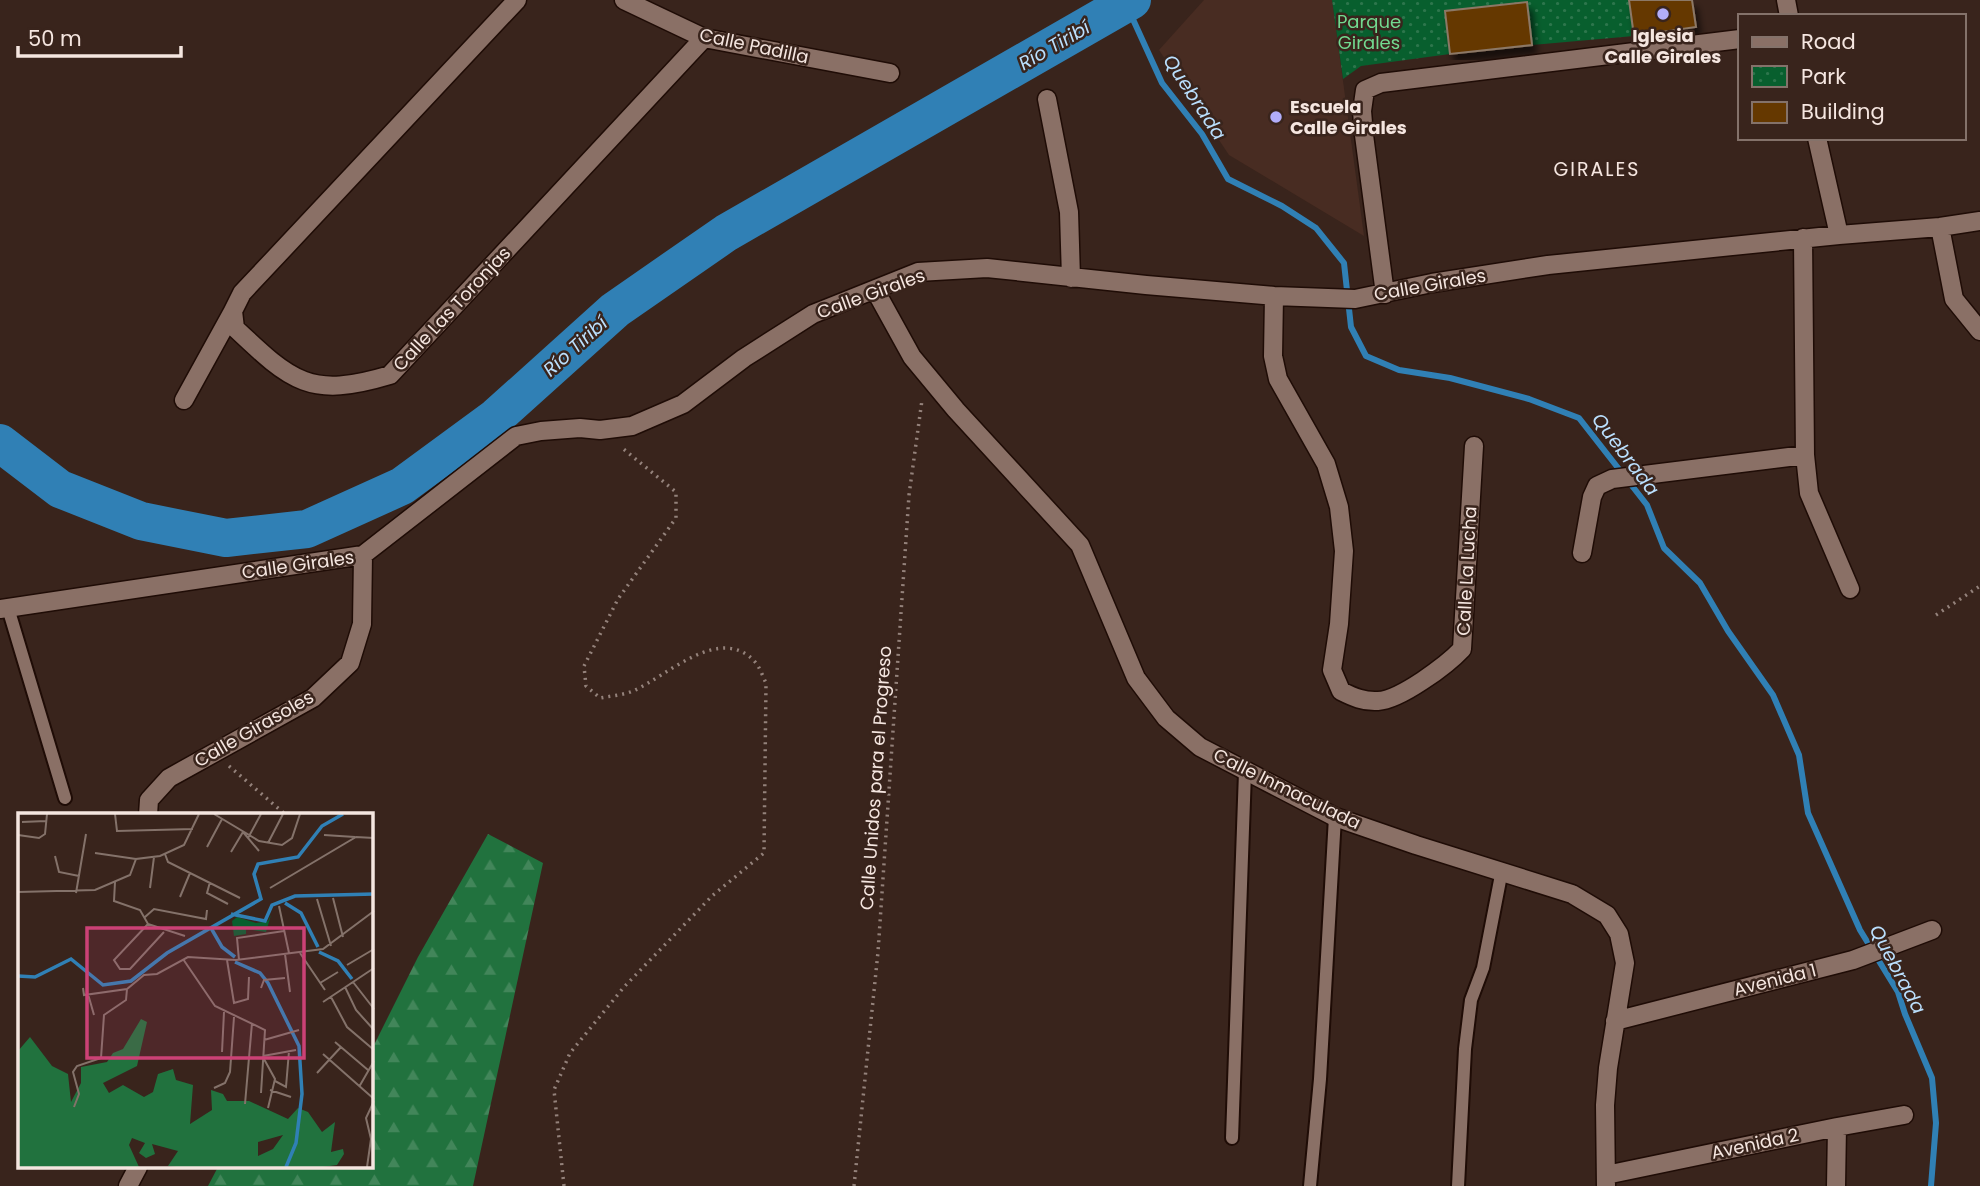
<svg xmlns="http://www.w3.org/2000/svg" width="1980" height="1186" viewBox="0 0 1980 1186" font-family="Poppins,sans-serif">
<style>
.built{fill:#482c22}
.forest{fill:url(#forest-firs)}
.park{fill:url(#park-dots)}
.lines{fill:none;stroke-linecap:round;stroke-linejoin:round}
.stream{stroke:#3080b5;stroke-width:6}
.river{stroke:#3080b5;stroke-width:38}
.building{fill:#653800;stroke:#8c7866;stroke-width:2;filter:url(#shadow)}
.lane-casing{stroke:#1f0c06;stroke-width:16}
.street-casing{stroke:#1f0c06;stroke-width:21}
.path{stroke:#94827b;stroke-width:3.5;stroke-dasharray:2 5;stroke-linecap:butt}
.lane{stroke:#8a7066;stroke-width:12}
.street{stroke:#8a7066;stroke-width:18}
.poi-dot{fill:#b2adf9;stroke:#39241c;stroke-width:2.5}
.labels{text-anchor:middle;stroke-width:5;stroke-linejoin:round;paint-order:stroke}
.park-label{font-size:18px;fill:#72da90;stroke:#39241c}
.poi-label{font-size:18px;font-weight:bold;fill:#f5e6e0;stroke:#39241c}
.street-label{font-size:18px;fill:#f5e6e0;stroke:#39241c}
.water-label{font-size:19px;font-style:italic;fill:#badffd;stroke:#39241c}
.neighbourhood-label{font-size:19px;letter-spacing:2px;fill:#f5e6e0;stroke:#39241c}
.inset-river{fill:none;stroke:#3080b5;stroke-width:3.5}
.inset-road{fill:none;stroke:#84726a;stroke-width:2}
.view{fill:#cc4176;fill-opacity:0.15;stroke:#cc4176;stroke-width:3.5}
.inset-edge{fill:none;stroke:#f5e6e0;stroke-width:3.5}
</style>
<defs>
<pattern id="forest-firs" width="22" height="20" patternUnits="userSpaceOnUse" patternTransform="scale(1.75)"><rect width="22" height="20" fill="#21723e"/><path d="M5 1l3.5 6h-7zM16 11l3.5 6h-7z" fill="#42865a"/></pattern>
<pattern id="park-dots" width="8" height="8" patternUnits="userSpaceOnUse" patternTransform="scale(1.75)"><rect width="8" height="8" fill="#085f2e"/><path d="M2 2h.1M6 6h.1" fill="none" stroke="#2d764c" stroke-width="1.8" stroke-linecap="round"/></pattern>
<filter id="shadow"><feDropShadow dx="4.5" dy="8" stdDeviation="3.5" flood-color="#0009"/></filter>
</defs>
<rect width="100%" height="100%" fill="#39241c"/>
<path class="built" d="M1204 0H1332L1364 236 1229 155 1159 50Z"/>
<path class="forest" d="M488 834 543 863 473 1186H208L218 1167H371V1051L418 957Z"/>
<path class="park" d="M1332 0H1629L1634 36 1532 45 1527 2 1446 11 1450 54 1361 66 1343 79Z"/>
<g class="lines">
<path class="stream" d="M1126 4 1162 83 1202 134 1228 179 1282 206 1316 228 1344 263 1351 327 1366 356 1399 370 1450 378 1529 399 1579 418 1647 505 1664 548 1700 583 1728 631 1773 695 1799 755 1808 813 1860 930 1898 992 1905 1014 1932 1078 1936 1123 1931 1186"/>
<path class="river" d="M0 443 60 489 141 521 226 538 307 529 402 486 496 417 615 310 726 233 1132 0"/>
</g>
<path class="building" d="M1629 0H1692L1696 27 1634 36Z
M1527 2 1532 45 1450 54 1445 11Z"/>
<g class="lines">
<g class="lane-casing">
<path id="lane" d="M8 608 65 798
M1232 1138 1245 772
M1310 1186 1320 1079 1335 817
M1458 1186 1465 1049 1471 1000 1483 968 1502 870"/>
</g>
<g class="street-casing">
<path id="street" d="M517 0 242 293 233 311 235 328C292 382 310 399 390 375L704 38
M624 0 704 38 890 73
M1786 0 1789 16
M1047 99 1069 212 1071 278
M1817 138 1839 235
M1940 227 1954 299 1980 331
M1803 238 1805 455 1809 493 1850 589
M875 290 912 357 956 410 1080 545 1136 678 1166 718 1200 747 1335 817 1416 845 1572 894 1607 915 1619 934 1625 963 1608 1068 1605 1105 1606 1186
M1385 294 1364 135 1362 111 1365 90 1381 83 1740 39
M1274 296 1273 356 1278 379 1326 464 1339 507 1344 551 1339 624 1332 670 1341 691C1353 697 1364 702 1378 701 1400 700 1447 665 1462 649L1474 446
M184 400 233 311
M1582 553 1592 497 1597 486 1612 479 1805 455
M0 609 363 555 516 436 541 431 580 428 600 430 632 426 683 404 744 358 813 314 918 272 987 268 1146 285 1274 296 1355 299 1432 283 1548 265 1839 235 1940 227 1980 221
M148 815 149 800 169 778 313 698 350 663 362 624 363 555
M1615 1021 1853 960 1932 930
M1606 1175 1837 1127 1904 1115
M128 1186 138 1167
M1836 1186 1837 1127"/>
</g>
<path class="path" d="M1936 615 1980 586
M229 766 286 815
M564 1186 554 1090 570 1053 624 987 712 896 764 853 766 683C763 677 760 668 756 663 721 622 666 677 633 691 623 695 611 696 600 698L586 686 584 666 618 599 676 518V492L621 447
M854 1186 878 952 909 495 922 400"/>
<use href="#lane" class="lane"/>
<use href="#street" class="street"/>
</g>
<g class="poi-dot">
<circle cx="1663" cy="14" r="7"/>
<circle cx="1276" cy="117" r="7"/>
</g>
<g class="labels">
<g class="park-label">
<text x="1369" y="28">Parque<tspan x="1369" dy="21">Girales</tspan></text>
</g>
<g class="poi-label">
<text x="1663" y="42">Iglesia<tspan x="1663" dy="21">Calle Girales</tspan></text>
<text x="1290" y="113" text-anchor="start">Escuela<tspan x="1290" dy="21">Calle Girales</tspan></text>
</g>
<g class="street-label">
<text transform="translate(754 46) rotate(12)" y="6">Calle Padilla</text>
<text transform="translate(1430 285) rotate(-10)" y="6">Calle Girales</text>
<text transform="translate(871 294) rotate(-20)" y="6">Calle Girales</text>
<text transform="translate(452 309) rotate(-47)" y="6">Calle Las Toronjas</text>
<text transform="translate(298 565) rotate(-8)" y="6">Calle Girales</text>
<text transform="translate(1467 571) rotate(-87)" y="6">Calle La Lucha</text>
<text transform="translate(254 729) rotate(-30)" y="6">Calle Girasoles</text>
<text transform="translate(876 778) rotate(-86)" y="6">Calle Unidos para el Progreso</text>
<text transform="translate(1287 789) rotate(26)" y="6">Calle Inmaculada</text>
<text transform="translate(1775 980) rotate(-14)" y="6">Avenida 1</text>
<text transform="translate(1755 1144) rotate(-12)" y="6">Avenida 2</text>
</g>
<g class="water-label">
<text transform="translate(1054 45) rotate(-30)" y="7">Río Tiribí</text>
<text transform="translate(1195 97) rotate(57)" y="7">Quebrada</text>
<text transform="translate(575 346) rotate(-42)" y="7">Río Tiribí</text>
<text transform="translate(1626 454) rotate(53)" y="7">Quebrada</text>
<text transform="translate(1898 969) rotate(62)" y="7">Quebrada</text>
</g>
<g class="neighbourhood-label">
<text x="1597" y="176">GIRALES</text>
</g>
</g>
<g transform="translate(18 813)">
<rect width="355" height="355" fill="#39241c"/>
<path d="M123 206 129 209 119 253 85 270 91 280 105 272 126 284 135 279 140 261 155 256 158 267 175 272 172 311 194 297 193 277 205 281 209 288H231L270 306 280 295 290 299 304 319 317 309 313 339 325 336 326 341 319 352 305 354H158L150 353 160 338 134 331 137 341 128 345 121 340 127 330 114 325 111 332 121 354H0V238L12 224 34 253 50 261 53 289 63 270V254L89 249 95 240 105 236ZM265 322 255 336 240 343V329Z" fill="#21723e" fill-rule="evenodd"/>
<path d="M253 102 248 119 228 116V121L216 123 214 108 219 104 238 110 250 108Z" fill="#085f2e"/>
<path class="inset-river" d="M267 90 283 100 300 134M213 101 247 108 254 92 277 83 356 81M193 115 204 134 217 144M301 139 320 148 334 166M217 149 242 160 250 170 281 233 284 281 278 330 268 354M0 163 17 164 53 146 85 172 113 168 149 140 243 86 236 61 240 51 280 44 304 13 325 1"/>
<path class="inset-road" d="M97 1 99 18 175 16M196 1 241 28 264 32 274 25 282 1M4 9 28 8M0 22 21 25 27 21 29 1M306 22 337 24M230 25 243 1M250 30 265 1M189 34 204 6M213 39 225 19 241 38M77 40 118 46M147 41 150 49 222 85M37 43 41 59 61 63M97 69 96 88 122 97 130 111 167 123M192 69 189 80 210 91M132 75 136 44M252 75 338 24 356 25M0 79 77 77 112 62 118 46 142 43 166 32 181 1M58 80 68 21M162 84 172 60M315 85 325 124M299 86 313 133M261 93 271 140M127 104 136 96 188 106 189 97M130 111 96 147 102 156H112L146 119M282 140 307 177M267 141 272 179M165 146 197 193 247 217 243 280M209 147 216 190 230 186 231 164M221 147 219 125 266 118M329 152 356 136M335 169 356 196M302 170 320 159M327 174 338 197 356 217M65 175 66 182 109 176 126 162 139 161 170 144 218 147 305 136 356 98M243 175 246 167 267 165M70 181 76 202M313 184 329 214 356 237M305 189 356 155M246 227 281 217M317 229 350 257M204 239 206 199M305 241 356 286M245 243 278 237M246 246 257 266 250 295M299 260 323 234M257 268 268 274 271 238M341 274 356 248M196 275 207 270 212 259 216 204M252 277 273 284M227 291 234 210M56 294 61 281 55 259 59 253 83 245 86 202 108 187 109 176M349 354 353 326 348 305 356 288"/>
<path class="view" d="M69 115H286V245H69Z"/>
<rect width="355" height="355" class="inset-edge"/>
</g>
<rect x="1738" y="14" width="228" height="126" fill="#39241c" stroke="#84726a" stroke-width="2"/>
<rect x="1752" y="37" width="35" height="10" fill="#8a7066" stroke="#84726a" stroke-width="2"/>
<text x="1801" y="49" font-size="21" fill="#f5e6e0">Road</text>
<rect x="1752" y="66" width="35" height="21" fill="url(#park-dots)" stroke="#84726a" stroke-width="2"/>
<text x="1801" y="84" font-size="21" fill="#f5e6e0">Park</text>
<rect x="1752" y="102" width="35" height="21" fill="#653800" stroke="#84726a" stroke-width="2"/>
<text x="1801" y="119" font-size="21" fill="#f5e6e0">Building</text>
<path d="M18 46v10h163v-10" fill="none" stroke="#f5e6e0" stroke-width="3.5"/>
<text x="28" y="46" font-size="21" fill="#f5e6e0" stroke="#39241c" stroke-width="5" paint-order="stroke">50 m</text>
</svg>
